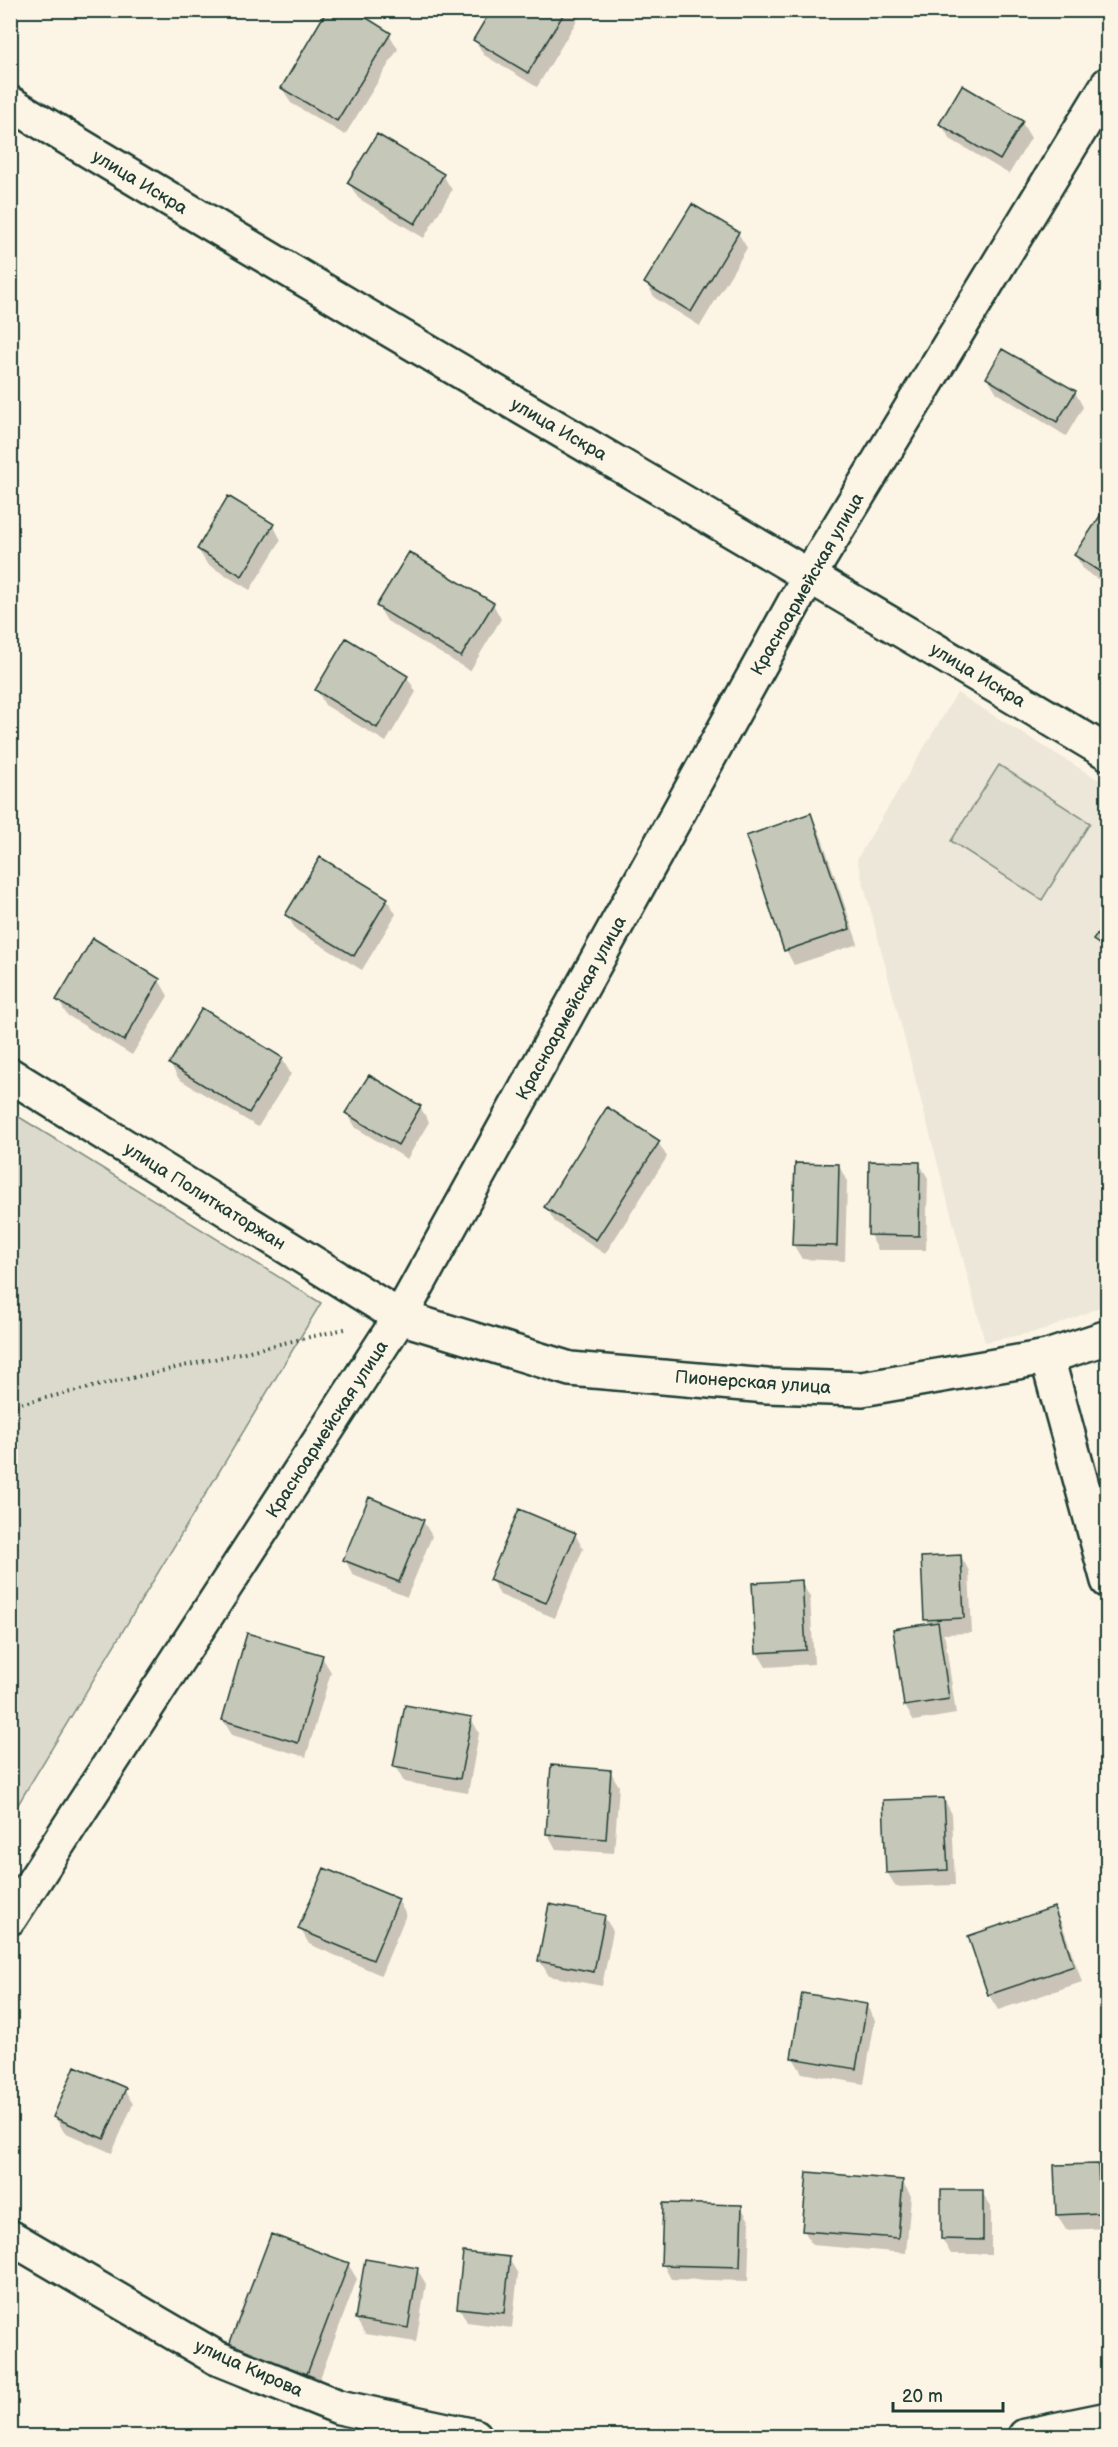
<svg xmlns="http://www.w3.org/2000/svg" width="1118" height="2447" viewBox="0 0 1118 2447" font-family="'Balsamiq Sans',sans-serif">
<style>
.built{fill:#ece7d8}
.green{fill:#dcdacc;stroke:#7e8c80;stroke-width:1.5}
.shadow{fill:#0003}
.building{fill:#c5c7b9;stroke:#1f3d34;stroke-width:1.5}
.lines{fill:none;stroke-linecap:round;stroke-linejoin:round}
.street-casing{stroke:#1f3d34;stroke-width:38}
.path{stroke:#1f3d34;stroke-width:4;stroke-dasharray:1.5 4.5;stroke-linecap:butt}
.street{stroke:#fcf5e5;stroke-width:33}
.labels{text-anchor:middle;stroke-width:4.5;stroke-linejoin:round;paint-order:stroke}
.street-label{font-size:18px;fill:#1f3d34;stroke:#fcf5e5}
</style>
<rect width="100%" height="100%" fill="#fcf5e5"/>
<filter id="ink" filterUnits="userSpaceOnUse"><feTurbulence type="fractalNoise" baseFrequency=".0167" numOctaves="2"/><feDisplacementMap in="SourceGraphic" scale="12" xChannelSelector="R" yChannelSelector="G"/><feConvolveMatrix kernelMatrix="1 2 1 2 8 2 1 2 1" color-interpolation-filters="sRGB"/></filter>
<g filter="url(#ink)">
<path class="built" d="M957 693 1107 785V1304L1045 1330 985 1342 857 859Z"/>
<path class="green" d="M999 765 1090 823 1042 900 951 841Z
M11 1112 321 1303 11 1816Z"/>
<path class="shadow" d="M493 10H576L579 17 537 87 484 55 475 40Z
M389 34 398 49 345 135 291 103 282 88Z
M963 87 1022 123 1031 138 1009 174 950 139 941 124Z
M377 136 443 175 452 190 424 238 358 198 349 183Z
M738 233 747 248 700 326 655 298 646 283Z
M988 378 1075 392 1083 407 1066 436 997 393Z
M1108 507V586L1084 570 1075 555Z
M273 525 281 540 250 590 207 564 198 549Z
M493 604 501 619 470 671 387 621 378 606Z
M407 677 416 692 386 742 325 705 317 690Z
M811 815 819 830 858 944 794 965 786 950Z
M387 899 396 914 362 970 296 930 287 915Z
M1108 922V962L1095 940Z
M94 941 159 980 168 996 132 1055 67 1015 58 1000Z
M282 1059 291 1074 258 1127 179 1079 170 1064Z
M420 1107 429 1122 407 1159 356 1128 347 1113Z
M658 1142 667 1157 605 1254 555 1222 546 1207Z
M919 1163 928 1178 926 1250H878L870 1235Z
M839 1166 847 1181 845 1261 802 1259 793 1244Z
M423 1521 432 1536 407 1597 353 1575 345 1560Z
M575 1534 583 1549 555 1618 500 1595 491 1579Z
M961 1556 969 1571 972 1633 943 1634 945 1638 956 1714 914 1721 905 1706 894 1630 928 1625 925 1619Z
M801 1582 810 1597 814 1664 766 1667 757 1652Z
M322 1657 331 1672 306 1757 232 1735 223 1720Z
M471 1718 479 1733 468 1793 404 1782 395 1766Z
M610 1771 619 1786 614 1853 556 1849 548 1834Z
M944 1799 952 1814 955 1885 896 1887 887 1872Z
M398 1900 406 1915 381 1975 309 1944 300 1928Z
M1054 1909 1062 1924 1082 1982 998 2010 989 1995 970 1937Z
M604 1916 613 1931 602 1986 549 1976 540 1961Z
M866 2005 875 2020 864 2084 802 2073 793 2058Z
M124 2089 133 2104 112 2153 64 2132 55 2117Z
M1097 2165 1106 2180 1108 2228 1066 2230 1057 2215Z
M902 2181 911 2196 906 2253 812 2245 804 2230Z
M982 2192 991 2207V2254H951L942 2239Z
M741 2207 750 2222 748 2281 671 2279 663 2264Z
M509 2259 518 2274 512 2328 467 2322 459 2307Z
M348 2264 357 2279 316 2389 239 2360 230 2344Z
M417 2269 426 2284 416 2342 365 2334 356 2319Z"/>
<path class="building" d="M327 10H354L391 33 337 121 281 88Z
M491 10H566L528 73 473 40Z
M962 85 1023 121 1000 160 939 124Z
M377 134 444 174 415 224 347 183Z
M692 204 739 232 691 312 644 283Z
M1002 349 1076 391 1057 422 986 378Z
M228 496 274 524 242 576 197 549Z
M1108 504V577L1074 555Z
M409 552 494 603 461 657 376 606Z
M346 638 408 676 377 728 315 690Z
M811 813 850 929 784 951 746 836Z
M320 857 388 898 354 956 285 915Z
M1108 919V950L1093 940Z
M93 938 160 979 124 1041 56 1000Z
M202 1008 283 1058 249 1113 169 1064Z
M369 1075 421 1106 398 1145 345 1113Z
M607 1107 660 1141 596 1240 544 1207Z
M869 1161 920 1162 919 1236 868 1235Z
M795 1163 839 1164 837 1246 792 1245Z
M369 1497 424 1520 399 1582 343 1560Z
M519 1509 576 1533 546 1603 489 1580Z
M961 1555 964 1618 924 1620 921 1557Z
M802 1580 806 1650 756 1653 752 1583Z
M938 1622 949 1699 904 1706 893 1629Z
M247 1633 323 1655 298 1743 222 1720Z
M405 1705 472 1717 460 1779 393 1767Z
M551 1765 611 1770 606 1839 546 1834Z
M944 1798 948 1870 886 1873 883 1800Z
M324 1868 399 1899 373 1960 298 1929Z
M549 1904 605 1915 594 1972 538 1961Z
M1054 1907 1074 1966 988 1995 968 1936Z
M802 1993 867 2004 856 2069 791 2058Z
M75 2066 126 2088 104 2139 53 2117Z
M1098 2164 1100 2213 1056 2215 1054 2165Z
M807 2172 903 2180 898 2238 802 2231Z
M941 2190H983V2240L941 2239Z
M663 2203 742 2205 740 2267 661 2265Z
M271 2234 349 2263 307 2374 229 2345Z
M463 2252 510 2257 504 2313 457 2308Z
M365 2259 418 2268 408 2328 355 2319Z"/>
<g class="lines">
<g class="street-casing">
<path id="street" d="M10 103C373 324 743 534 1108 753
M10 1075 400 1317 570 1369 767 1386 862 1389 1047 1357 1108 1337
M1047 1357 1108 1581
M10 1918 400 1317 809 576 1108 84
M10 2237 217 2358 339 2407 475 2436
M1025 2436 1108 2419"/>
</g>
<path class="path" d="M10 1406 349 1328"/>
<use href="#street" class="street"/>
</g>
</g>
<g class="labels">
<g class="street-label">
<text transform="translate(140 182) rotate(31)" y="6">улица Искра</text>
<text transform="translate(559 429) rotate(30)" y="6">улица Искра</text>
<text transform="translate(807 584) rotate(-60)" y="6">Красноармейская улица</text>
<text transform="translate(978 675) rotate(31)" y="6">улица Искра</text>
<text transform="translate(571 1008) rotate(-61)" y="6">Красноармейская улица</text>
<text transform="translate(205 1196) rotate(32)" y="6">улица Политкаторжан</text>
<text transform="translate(753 1382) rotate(4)" y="6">Пионерская улица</text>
<text transform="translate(327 1429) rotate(-57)" y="6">Красноармейская улица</text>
<text transform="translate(249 2368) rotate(24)" y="6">улица Кирова</text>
</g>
</g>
<rect width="1118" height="2447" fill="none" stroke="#fcf5e5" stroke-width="36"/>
<rect x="18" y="18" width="1082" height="2411" fill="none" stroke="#1f3d34" stroke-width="2" filter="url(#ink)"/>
<path d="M893 2402v9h110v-9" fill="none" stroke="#1f3d34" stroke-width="3"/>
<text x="902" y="2402" font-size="18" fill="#1f3d34" stroke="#fcf5e5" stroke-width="4.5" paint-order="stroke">20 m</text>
</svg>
